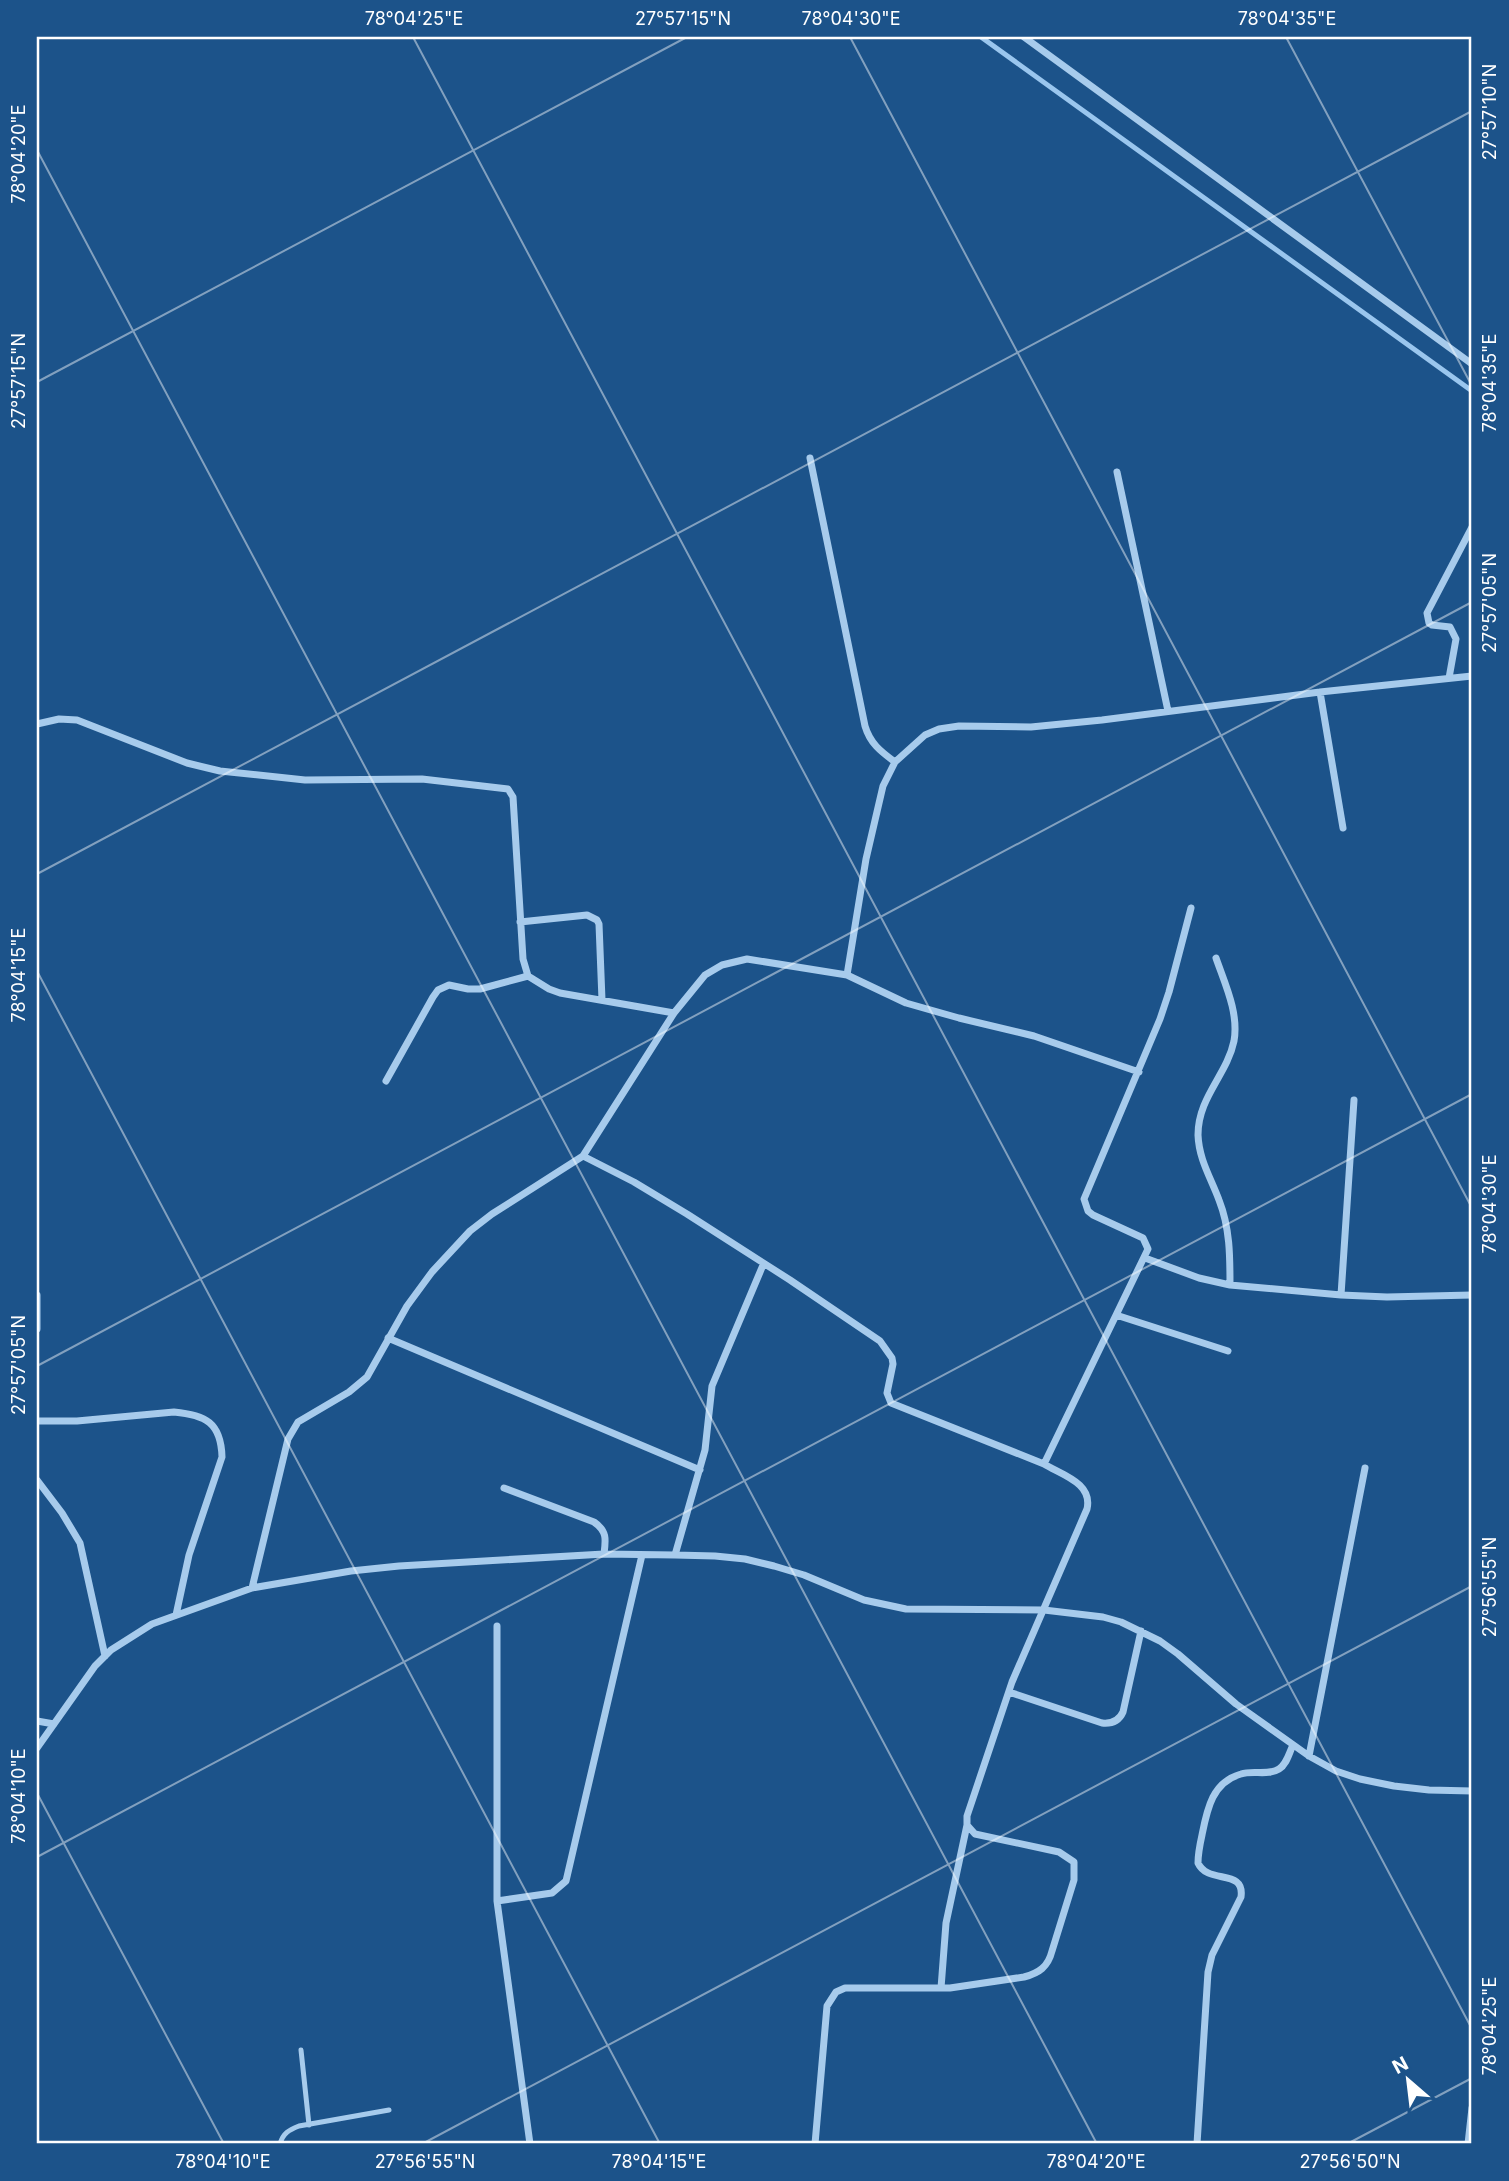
<svg xmlns="http://www.w3.org/2000/svg" width="1509" height="2181" viewBox="0 0 1509 2181" font-family="Inter,sans-serif">
<style>
.lines{fill:none;stroke-linecap:round;stroke-linejoin:round}
.stream{stroke:#9ac6ee;stroke-width:5}
.service{stroke:#a7cbec;stroke-width:5}
.minor{stroke:#a7cbec;stroke-width:7}
.ticks{fill:none;stroke:#fff;stroke-width:2;stroke-opacity:0.45}
.neatline{fill:none;stroke:#fff;stroke-width:2.5}
.ticks-label{font-size:18px;text-anchor:middle;fill:#fff}
</style>
<rect width="100%" height="100%" fill="#1c538a"/>
<g class="lines">
<path class="stream" d="M981 37 1472 391"/>
<path class="service" d="M301 2050 309 2125
M280 2144C283 2133 289 2130 299 2126L389 2110"/>
<path class="minor" d="M1024 37 1472 364
M810 458 865 726C870 743 880 751 895 762
M1117 472 1168 711
M1449 678 1456 639 1450 627 1432 625 1429 623 1427 613 1472 527
M1320 692 1343 828
M37 724 59 719 77 720 187 763 220 771 305 780 422 779 508 789 513 797 523 959 528 976 549 989 560 993 674 1013
M520 922 587 915 597 920 599 924 602 1000
M1216 958C1225 984 1239 1013 1234 1041 1227 1075 1198 1097 1198 1135 1199 1160 1211 1178 1219 1200 1230 1228 1230 1256 1230 1285
M847 975 906 1003 959 1018 1034 1036 1139 1072
M386 1081 433 997 438 990 449 985 468 989H480L528 976
M583 1156 634 1182 687 1214 790 1280 880 1341 892 1358 893 1364 887 1393 891 1403 1044 1464
M1145 1258 1199 1278 1230 1285 1341 1295 1387 1297 1472 1295
M37 1295V1329
M1341 1295 1354 1100
M1116 1315 1228 1351
M388 1338 700 1470
M37 1421H77L174 1412C205 1415 221 1422 222 1457L189 1555 176 1615
M37 1480 62 1513 80 1543 105 1656
M504 1488 594 1522C607 1531 606 1539 604 1554
M675 1555 705 1450 712 1386 763 1265
M252 1588 288 1439 298 1422 349 1392 367 1377 407 1306 432 1272 470 1231 492 1214 583 1156 674 1013 705 975 722 965 747 959 847 975 866 859 883 786 895 762 925 735 939 729 959 726 1031 727 1102 720 1320 692 1472 676
M497 1626V1901L530 2144
M1009 1692 1102 1723C1112 1724 1119 1721 1123 1712L1141 1631
M37 1721 54 1724
M37 1748 95 1666 111 1650 152 1624 252 1588 351 1571 399 1566 604 1554 675 1555 715 1556 745 1559 774 1566 804 1575 864 1600 906 1609 1044 1610 1103 1617 1121 1622 1160 1641 1178 1654 1236 1704 1309 1756 1336 1771 1360 1779 1394 1786 1429 1790 1472 1791
M1309 1756 1365 1468
M497 1901 552 1893 566 1881 642 1555
M941 1988 946 1923 967 1825
M815 2144 827 2006 836 1992 845 1988H950L1024 1977C1039 1973 1048 1967 1052 1951L1074 1880V1862L1059 1852 975 1834 967 1825V1816L1012 1682 1087 1509C1093 1483 1062 1475 1044 1464L1148 1249 1143 1238 1093 1215 1088 1211 1084 1199 1160 1019 1169 992 1191 908
M1197 2144 1208 1972 1212 1955 1241 1897C1245 1868 1208 1885 1198 1863 1198 1853 1200 1844 1202 1835 1207 1810 1212 1782 1241 1774 1253 1770 1268 1776 1279 1769 1287 1764 1289 1753 1293 1745
M1468 2144 1472 2108"/>
</g>
<path class="ticks" d="M413 37 1472 2029M850 37 1472 1208M1286 37 1472 386M37 150 1097 2144M37 382 687 37M37 874 1472 111M37 971 660 2144M37 1366 1472 602M37 1793 224 2144M37 1857 1472 1094M422 2144 1472 1586M1347 2144 1472 2078"/>
<rect width="1509" height="2181" fill="none" stroke="#1c538a" stroke-width="77"/>
<g transform="translate(1408 2080) rotate(332)" stroke="#1c538a" stroke-width="5" paint-order="stroke">
<path d="M0-5L12 26L0 18L-12 26Z" fill="#ffffff"/>
<text y="-10" font-size="19" font-weight="bold" text-anchor="middle" fill="#ffffff">N</text>
</g>
<rect x="38" y="38" width="1432" height="2104" class="neatline"/>
<g class="ticks-label">
<text x="414" y="25">78°04'25"E</text>
<text x="683" y="25">27°57'15"N</text>
<text x="851" y="25">78°04'30"E</text>
<text x="1287" y="25">78°04'35"E</text>
<text transform="translate(1490 112) rotate(-90)" y="6">27°57'10"N</text>
<text transform="translate(19 154) rotate(-90)" y="6">78°04'20"E</text>
<text transform="translate(19 381) rotate(-90)" y="6">27°57'15"N</text>
<text transform="translate(1490 383) rotate(-90)" y="6">78°04'35"E</text>
<text transform="translate(1490 603) rotate(-90)" y="6">27°57'05"N</text>
<text transform="translate(19 975) rotate(-90)" y="6">78°04'15"E</text>
<text transform="translate(1490 1204) rotate(-90)" y="6">78°04'30"E</text>
<text transform="translate(19 1365) rotate(-90)" y="6">27°57'05"N</text>
<text transform="translate(1490 1587) rotate(-90)" y="6">27°56'55"N</text>
<text transform="translate(19 1796) rotate(-90)" y="6">78°04'10"E</text>
<text transform="translate(1490 2026) rotate(-90)" y="6">78°04'25"E</text>
<text x="223" y="2168">78°04'10"E</text>
<text x="425" y="2168">27°56'55"N</text>
<text x="659" y="2168">78°04'15"E</text>
<text x="1096" y="2168">78°04'20"E</text>
<text x="1350" y="2168">27°56'50"N</text>
</g>
</svg>
